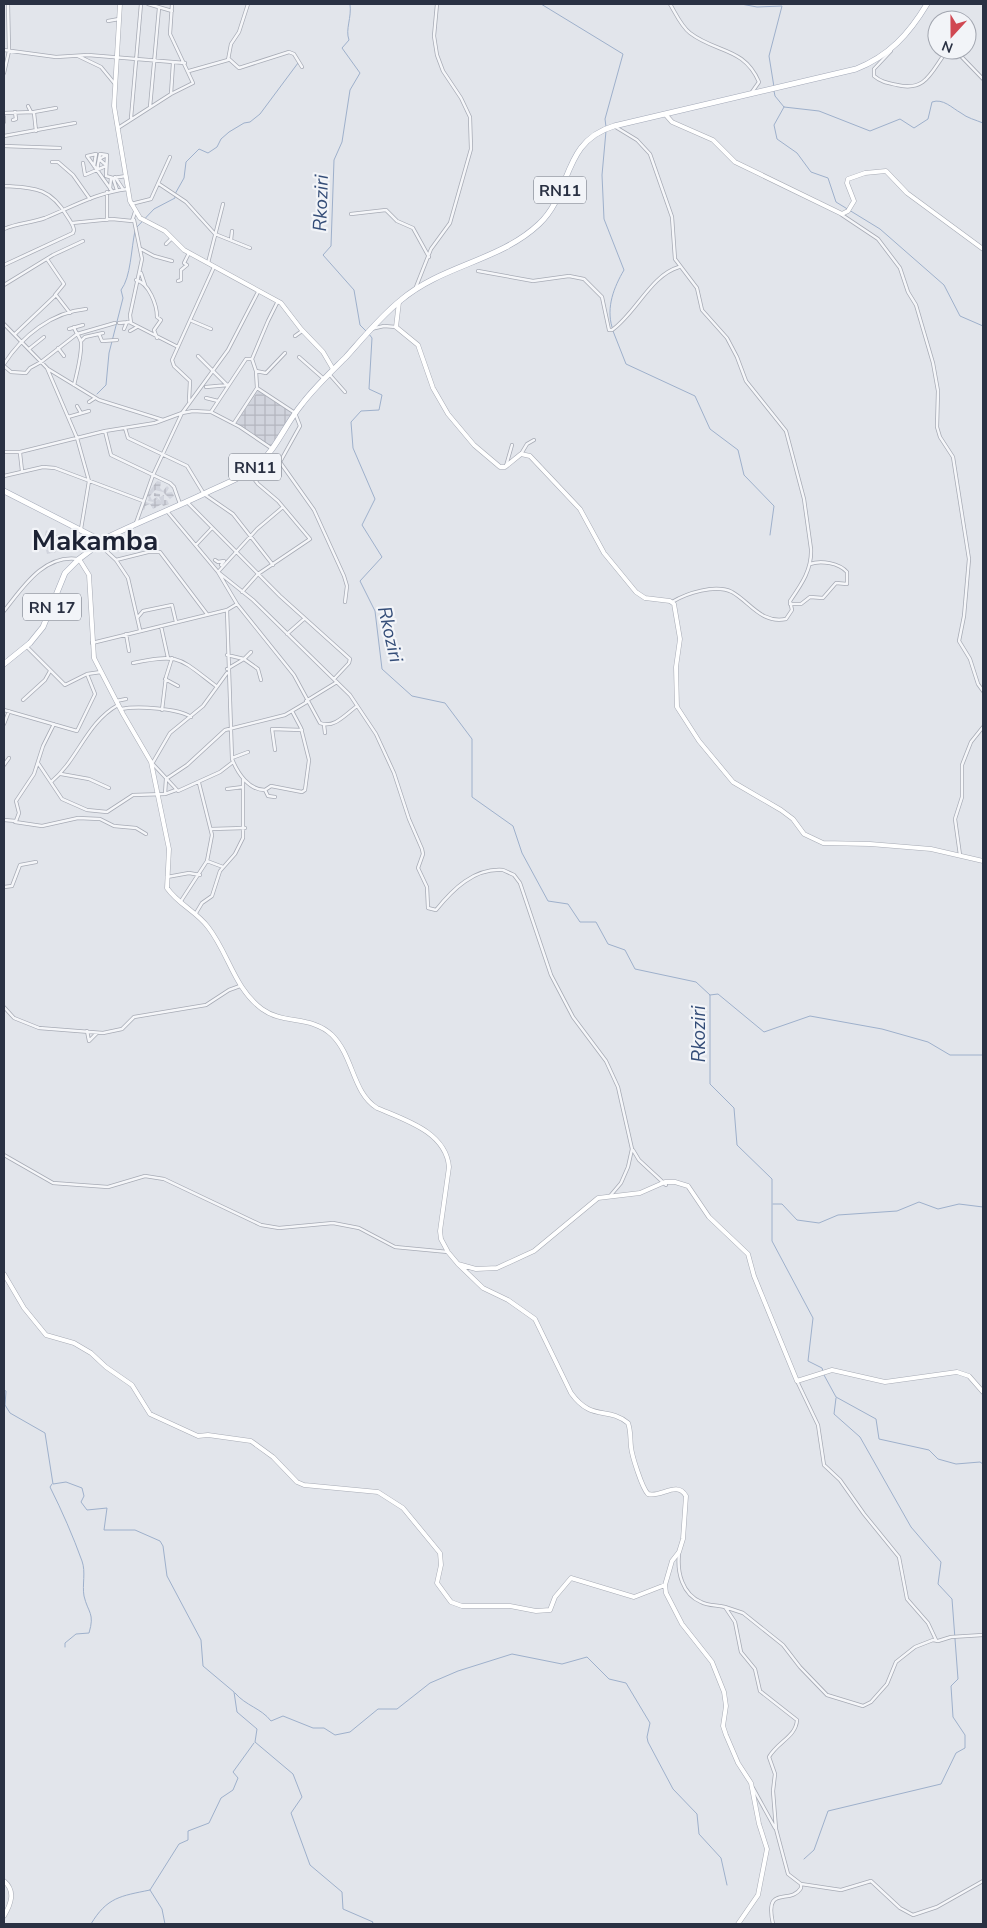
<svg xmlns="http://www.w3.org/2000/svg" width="987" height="1928" viewBox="0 0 987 1928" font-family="'Nunito Sans',sans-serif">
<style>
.industrial{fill:url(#industrial-grid)}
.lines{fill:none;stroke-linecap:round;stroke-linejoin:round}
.stream{stroke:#9eb0cb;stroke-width:1}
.street-casing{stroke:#a7abb5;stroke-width:4}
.secondary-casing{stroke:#a7abb5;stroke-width:5}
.primary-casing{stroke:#a2a8b7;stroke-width:6}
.street{stroke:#f5f6f9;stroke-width:2.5}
.secondary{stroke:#fff;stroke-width:4}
.primary{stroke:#fff;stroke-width:5}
.labels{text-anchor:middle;stroke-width:4.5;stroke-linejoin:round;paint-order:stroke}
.shield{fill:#f2f4f8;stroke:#666c79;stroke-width:1}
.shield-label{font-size:16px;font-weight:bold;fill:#2a3143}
.water-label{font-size:19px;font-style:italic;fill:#344d78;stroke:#f2f4f8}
.town-label{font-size:28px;font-weight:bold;fill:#1c2234;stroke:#f2f4f8}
</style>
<defs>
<pattern id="industrial-grid" width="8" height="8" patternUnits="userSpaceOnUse" patternTransform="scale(1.25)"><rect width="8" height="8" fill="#d1d4dd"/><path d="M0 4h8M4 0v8" fill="none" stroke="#b4b6bf"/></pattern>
</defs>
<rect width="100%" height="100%" fill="#e2e5eb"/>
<path class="industrial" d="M258 391 294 414 272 447 236 423Z
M157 481 161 482 160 488 163 491 167 486 169 488 166 493 172 492 174 496 170 499 163 492 155 490 150 496 152 500 157 497 158 499 154 502 159 499 161 502 159 497 154 496V493L160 494V497L164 495V500H167L169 504 163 506 162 504 153 509 150 504 145 506 144 510H141L144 501 151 504 154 502 148 501 149 498 146 496Z
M46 530 54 536 61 534 63 539 55 541 56 552 47 554 46 550 53 548 44 549Z"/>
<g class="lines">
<path class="stream" d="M350 4C352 18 345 29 349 40L342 48 360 73 350 90 342 142 334 160 331 246 323 255 354 290 360 325 366 331
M541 4 623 54 605 119 606 127
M741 4 757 7 782 6 769 56 774 87
M774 91 775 96 784 107 819 111 870 131 900 119 914 128 928 119 932 102C943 98 952 108 961 113 967 118 976 120 983 123
M784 107 774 125 777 139 797 153 811 172 828 178 836 202 880 229 944 285 960 316 983 326
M606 131 602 175 604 219 624 270C614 287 606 307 612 327
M137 227 154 209 175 198V194L184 178 186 162 199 149 208 153 217 147 221 139 229 132 244 123 250 122 260 114 298 63
M613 331 626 364 695 396 710 429 738 450 744 475 774 506 770 535
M369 334 372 338 369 389 382 395 379 410 361 411 351 422 353 448 375 499 362 525 382 557 360 581 375 611 382 669 412 696 445 703 472 739V797L513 826 522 853 548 901 568 904 580 922H596L608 944 625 950 635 969 696 982 710 995V1084L734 1108 737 1145 772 1179V1241L813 1318 808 1361 822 1368 823 1371
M97 394 106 385 109 353 123 298 121 290C131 277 131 249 135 231
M710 995 718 994 764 1032 810 1016 882 1029 928 1042 950 1055H983
M773 1204H782L797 1220 819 1223 838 1215 897 1211 919 1202 938 1209 959 1204 983 1207
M824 1375 836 1397 876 1419 879 1439 929 1450 938 1459 956 1464 980 1462 983 1464
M4 1390 6 1391 5 1405 10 1413 45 1433 53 1484 66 1482 82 1488 84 1496 81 1502 87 1510 107 1508 104 1530H135L160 1541 163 1546 167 1576 201 1640 203 1666 234 1692 237 1712 257 1729 255 1742 293 1774 302 1797 291 1813 310 1865 342 1892 343 1909 373 1922 372 1924
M52 1484 50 1487C62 1511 73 1536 82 1561 86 1572 82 1585 84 1596 88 1613 95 1613 89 1633L76 1634 65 1643V1647
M235 1693C246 1706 261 1708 271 1721L283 1716 313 1728H324L335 1735 350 1732 378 1709H397L430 1683 458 1671 512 1654 562 1664 587 1657 609 1679 626 1683 650 1723 647 1737 648 1742 673 1789 697 1814 699 1834 721 1858 727 1885
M804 1859 814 1850 828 1811 941 1784 956 1753 965 1748V1735L953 1717 951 1686 958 1679 952 1599 938 1584 941 1562 911 1527 860 1437 834 1414 836 1398
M150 1890 162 1909 165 1924
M91 1924C107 1897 121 1896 150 1890L179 1844 188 1840V1831L209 1823 221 1798 233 1790 238 1778 233 1772 254 1743"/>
<g class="street-casing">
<path id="street" d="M148 4 172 11
M670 4C676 14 681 26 690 33 716 53 744 47 759 82L752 92
M108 21 119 19
M4 50 56 57 88 55 185 63
M891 51 874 69V76C881 82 888 83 897 85 926 92 931 72 946 52L955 50 983 79
M78 56 101 67 115 84
M229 59 239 68 289 52 294 54 302 67
M189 71 228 60 231 44 239 32 248 4
M4 73 9 51 8 4
M171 94 173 63
M28 106 31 112
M150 107 159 8
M4 113 34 112 56 108
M34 113 36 131
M4 117V122
M131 118 141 4
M13 120 16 119 15 112
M614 126 637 140 650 154 672 217 675 259 697 288 702 310 727 338 737 357 746 381 786 431 804 499 811 549C812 570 801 585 790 601L792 610 786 619C761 624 750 602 732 592 715 584 687 593 672 602
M118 128 171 94 193 83 170 34 172 4
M4 136 75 123
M4 146 60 148
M107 155 99 159 100 154 107 155 106 176 113 178 126 176
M52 162H58L73 175 90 199
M83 163 85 175 106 166
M94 166 96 154 87 156 112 191
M97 170 99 159 106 165
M115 177 123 189
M113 178 117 190
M159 184 186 202 215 234 250 248
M4 186C34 188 50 187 67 216 70 221 73 224 74 230L73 233 4 265
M110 189 111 178
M107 192V220
M131 204 151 199 170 157
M351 214 386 210 397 221 413 228 429 257
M842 215 878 239 900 268 908 292 916 305 933 363 938 391 937 427 940 437 953 457 969 559 964 616 959 641 970 659 978 684 983 691
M72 223 112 219 132 221 135 212
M4 229C17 223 31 223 45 218 72 207 98 192 128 189
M231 240 232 231
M166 244 172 238
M141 249 154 256 172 261
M47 259 64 284 55 295
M208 263 223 204
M478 271 533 281 569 276 584 279 602 297 609 330H612C636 313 651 275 679 267
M141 273 145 285
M136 280C149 283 157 305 157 317L161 320 154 330 157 338
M178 281 181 280V270L187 265 184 263 189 253
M4 285 53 255 83 241
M416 287 431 249 450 223 471 149 470 117 461 98 443 71 437 55 434 36 437 4
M192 321 211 329
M119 323 129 322 178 347
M131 323 130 315 142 259 134 220
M4 324 47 368 77 438 89 481 81 529
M74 327C75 332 80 337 81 342 82 354 77 373 74 385
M69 329 83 325
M124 329 127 322
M371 329 384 326 396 327
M130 331 137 327
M15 334 56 295 70 313
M99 334 102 341 117 340
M295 336 302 331
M81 341 85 337 103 333
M58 348 64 356
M29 349 44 337
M198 356 228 386
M299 357 324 379
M252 359 256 371 257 388
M4 364C22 336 52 312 86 309
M4 366 11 372 26 373 30 368 41 362 77 334 115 323
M48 369 99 400 163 420
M256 371 266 373 285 353
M330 375 345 392
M206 387 228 385
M206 398 218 401
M189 401 190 381 174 366 172 360 214 267
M89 402 95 398
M77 406 81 413
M211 412 246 359H252L268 321 278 301
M68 417 89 411
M234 423 257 388 295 413 300 426 280 462
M125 428 128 438 187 466 204 494 233 514 273 565
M105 431 111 455 170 483 174 487 180 504
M4 452H20L105 431 155 423 182 413 193 411 211 412 240 427 271 448
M20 453 22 471
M270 454 280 462 314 510 344 576 347 586 345 602
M521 454 527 444 534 440
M506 466 512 445
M4 476 43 467 55 468 143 501
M187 502 280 596 350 659 349 663 334 679
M283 507 257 529 218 572 237 604 294 675 320 723C334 729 346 714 357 706
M166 510 218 572 253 600 350 695 376 734 394 773 409 819 422 849 423 854 418 868 427 887 428 908 436 910C453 889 474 868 503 870L514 875 520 883 551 975 573 1017 606 1061 618 1087 632 1149 628 1167 621 1183 610 1196
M136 523 153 475 182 413 228 350 258 292
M196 545 212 528
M101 546 116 560 128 578 140 630
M116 560 148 552H160L207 614
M215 560 218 562 224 561 221 565
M242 592 258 574 310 539 278 501 258 484 249 472
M790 604H801L810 597 823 598 836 583 847 584V572C839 563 821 560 810 564
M227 610 232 759C238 774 249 790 265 790L271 786 302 792 305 790 309 760 301 728 292 711
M4 611C23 587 44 554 78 559
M138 617 143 611 172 605 176 622
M161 626 168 658
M126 634 129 651
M287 634 304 619
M92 643 227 610 237 604
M26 646 65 685 87 674 101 672
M251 652 244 659 258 669 261 680
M227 655 244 659 227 669
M133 663C180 653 179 658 216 686
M165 679 178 686
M23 700 45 680 50 671
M116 701 126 699
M306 701 337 682
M121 709C137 706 178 708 191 717
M4 710 77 731 95 694 87 674
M162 710 166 677 172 658
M4 724 9 711
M324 725 325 733
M275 750 272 729 302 730
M232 758 248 752
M38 763 62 799 87 810 107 812 133 795 165 794 166 779 187 765 225 730 285 715 307 702
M152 763 178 791 220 772 233 762
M152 764 170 733 203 706 227 673
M4 765 9 758
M61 774 89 779 109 788
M51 782C78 760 86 723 118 705
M199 783 212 835 207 861 223 867
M227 789 243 787
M265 790 268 796 275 797
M165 794 176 790
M4 820 16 821 19 813 16 801 34 774 43 746 54 724
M15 822 42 826 78 818 100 819 114 826 136 828 146 834
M211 829 245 828
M960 855 955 819 962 797V765L971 742 983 727
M167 877 189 873 200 875
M4 887 12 886 20 865 36 862
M181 901 207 861
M196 913 202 903 212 896 220 871 235 854 243 838V779
M4 1007 14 1018 39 1028 103 1033 122 1029 134 1017 206 1005 229 990 240 986
M87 1031 89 1041 97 1033
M633 1150 639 1160 666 1185
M4 1155 53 1183 108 1187 145 1176 164 1179 261 1225 279 1228 333 1223 359 1228 395 1247 448 1252
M797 1381 818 1425 824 1465 840 1480 864 1514 899 1557 907 1599 928 1623 936 1640
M679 1554C677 1572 682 1594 701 1602 708 1606 717 1605 725 1607L735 1622 741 1652 755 1669 760 1691 797 1720C796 1737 777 1742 769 1757L775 1774 773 1791 776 1829 788 1874 801 1884V1888C790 1906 764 1883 773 1924
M725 1607 743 1613 783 1645 800 1667 827 1695 863 1706 871 1702 887 1684 896 1662 915 1647 933 1640 938 1641 951 1637 983 1635
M753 1788 775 1828
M801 1884 841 1890 871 1881 900 1908 913 1915 937 1907 983 1881"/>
</g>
<g class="secondary-casing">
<path id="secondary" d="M120 4 114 106 130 201 140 218 165 231 184 250 281 303 301 329 323 352 333 369
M665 114 672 122 713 140 735 162 842 214 848 211 854 201 847 183 848 179 865 173 886 171 907 193 983 249
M399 302 396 327 418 345 433 388 448 414 474 445 500 467H505L521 454 530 456 580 509 604 553 636 592 645 598 670 601 674 604 680 639 676 667 677 707 699 741 733 782 781 810 793 819 804 834 823 843 870 844 931 849 983 861
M79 559 89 575 94 658 123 714 151 762 169 849 167 888C178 904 197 912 208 927 229 954 234 988 262 1009 284 1025 311 1015 332 1035 354 1057 352 1092 377 1108 405 1120 446 1132 449 1167L440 1231 441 1239 448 1252 458 1264 476 1269 497 1268 534 1251 598 1198 640 1193 665 1182H675L688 1186 709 1217 748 1254 754 1276 797 1381 832 1370 885 1382 957 1372 969 1376 983 1392
M458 1264 483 1288 508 1300 535 1319 571 1393C592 1422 607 1406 628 1423 631 1431 630 1438 631 1447 632 1456 642 1488 648 1494 661 1498 677 1480 686 1496L683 1539 679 1552 672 1561 665 1585 666 1593 682 1624 712 1662 724 1692 726 1706 723 1726 726 1735 738 1763 751 1783 759 1824 767 1849 758 1895 738 1924
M4 1274 24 1308 46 1335 74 1343 91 1353 106 1367 132 1385 150 1414 198 1436 208 1435 251 1441 273 1457 297 1482 304 1485 378 1492 403 1508 440 1553 441 1565 437 1583 451 1602 462 1606H510L536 1611 550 1610 555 1597 571 1578 634 1597 665 1585
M4 1881C16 1891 11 1904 4 1916"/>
</g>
<g class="primary-casing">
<path id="primary" d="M4 491 96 538
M102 540V544L99 547 93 544 95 539 102 540C138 522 175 508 212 490 228 483 244 476 258 465 277 448 286 423 302 404 315 387 331 372 346 357 363 338 381 316 401 300 442 265 500 261 539 224 573 192 561 142 614 126L856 69C889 56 909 34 927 4
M4 664 30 643 43 627 65 573 79 559 95 547"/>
</g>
<use href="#street" class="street"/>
<use href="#secondary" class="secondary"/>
<use href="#primary" class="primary"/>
</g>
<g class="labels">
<g class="shield">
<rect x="534" y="176.5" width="52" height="27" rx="4"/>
<rect x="229" y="453.5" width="52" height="27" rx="4"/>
<rect x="23" y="593.5" width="58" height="27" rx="4"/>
</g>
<g class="shield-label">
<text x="560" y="196">RN11</text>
<text x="255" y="473">RN11</text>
<text x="52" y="613">RN 17</text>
</g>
<g class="water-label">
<text transform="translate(320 203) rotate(-88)" y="7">Rkoziri</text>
<text transform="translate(391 634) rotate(77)" y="7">Rkoziri</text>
<text transform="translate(698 1034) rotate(-90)" y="7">Rkoziri</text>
</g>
<g class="town-label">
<text x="95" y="550">Makamba</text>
</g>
</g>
<rect width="987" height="1928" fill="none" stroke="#2a3143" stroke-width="10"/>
<g transform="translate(952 35) rotate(201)"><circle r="24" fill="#f2f4f8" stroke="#a2a6b0"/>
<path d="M0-4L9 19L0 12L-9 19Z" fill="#d04852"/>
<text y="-8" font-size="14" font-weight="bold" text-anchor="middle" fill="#2a3143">N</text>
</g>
</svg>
